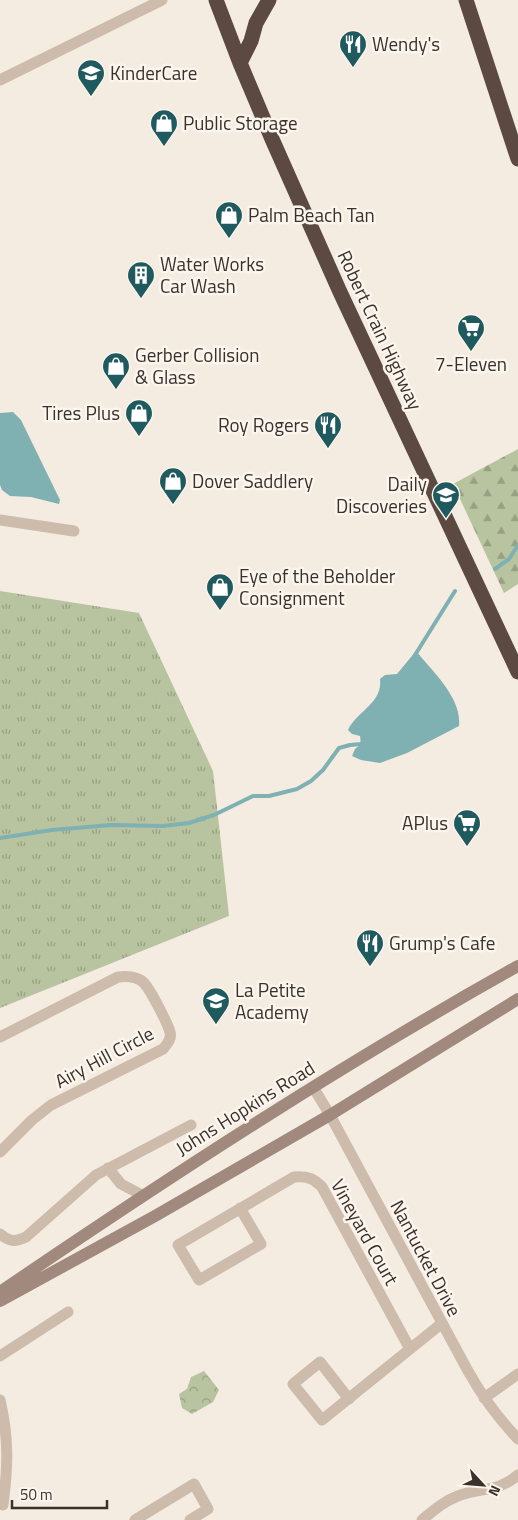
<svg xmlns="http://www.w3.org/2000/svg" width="518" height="1520" viewBox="0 0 518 1520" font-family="'Titillium Web',sans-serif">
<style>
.grass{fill:url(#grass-tufts)}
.forest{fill:url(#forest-firs)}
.park{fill:url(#park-crowns)}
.water{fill:#7fb0b2}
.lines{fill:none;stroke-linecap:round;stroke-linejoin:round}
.stream{stroke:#7fb0b2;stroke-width:4}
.street{stroke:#cdbbac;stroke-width:11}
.secondary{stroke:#a18a7d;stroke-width:12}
.highway{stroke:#5c4a42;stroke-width:15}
.labels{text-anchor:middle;stroke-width:5;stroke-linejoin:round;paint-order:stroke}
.poi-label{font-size:19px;fill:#3b302b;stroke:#fbf5ee;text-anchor:start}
.street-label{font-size:19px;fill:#3b302b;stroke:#fbf5ee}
</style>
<defs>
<pattern id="grass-tufts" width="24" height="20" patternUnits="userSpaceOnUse" patternTransform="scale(1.25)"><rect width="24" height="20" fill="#b8c4a0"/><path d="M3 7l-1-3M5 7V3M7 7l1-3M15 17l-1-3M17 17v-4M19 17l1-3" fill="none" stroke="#97a083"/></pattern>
<pattern id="forest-firs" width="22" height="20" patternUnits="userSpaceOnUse" patternTransform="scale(1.25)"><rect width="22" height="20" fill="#b8c4a0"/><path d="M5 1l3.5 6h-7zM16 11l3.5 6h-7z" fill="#97a083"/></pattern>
<pattern id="park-crowns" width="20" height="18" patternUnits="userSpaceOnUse" patternTransform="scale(1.25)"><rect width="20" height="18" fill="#b8c4a0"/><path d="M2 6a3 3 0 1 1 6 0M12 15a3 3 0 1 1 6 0" fill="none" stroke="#97a083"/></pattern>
</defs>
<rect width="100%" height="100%" fill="#f4ebe1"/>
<path class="grass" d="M0 591 139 613 213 771 229 916 0 1008Z"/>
<path class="forest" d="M518 449V584L504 593 453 484Z"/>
<path class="park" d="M204 1371 219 1390 213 1402 192 1414 182 1408 179 1394 187 1389 191 1377Z"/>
<path class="water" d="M13 412 21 420 60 500 59 504 31 497 10 496 2 490 0 485V413Z
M416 651C433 672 462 698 459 726L407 753 380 763 361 760 352 756 355 749 361 744 360 736 352 734 348 730C357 711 383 703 380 679L385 675 397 674Z"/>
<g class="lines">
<path class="stream" d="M495 569 509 559 518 545
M415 655 455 591
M0 838 52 830 111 825 163 826 189 823 214 815 253 796H269L297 789 311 781 323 770 339 748 350 745 361 744 364 741"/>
<path class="street" d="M0 80 162 0
M0 520 74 531
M0 1037 118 977C127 976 137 976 144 983 150 989 168 1024 170 1032 172 1039 167 1044 163 1049L51 1105 32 1120 0 1152
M313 1087 330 1115 468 1371C482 1396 498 1418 518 1439
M108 1168 121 1184 142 1195
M240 1208 261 1244 199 1280 178 1245 294 1177C307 1176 313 1178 322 1187L410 1349
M0 1234C10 1242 15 1242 26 1237L96 1175 191 1125
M0 1356 68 1312
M484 1398 518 1374
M349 1399 320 1362 293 1384 322 1420 441 1324
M0 1400C9 1439 8 1466 3 1505
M135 1520 194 1484 208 1509 190 1520
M422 1520C433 1511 444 1501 458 1496 482 1487 496 1493 518 1475"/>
<path class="secondary" d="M0 1292C169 1177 339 1066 518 966
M0 1301 155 1216 330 1115 518 999"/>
<path class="highway" d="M216 0 240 63 272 139 340 292 518 672
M466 0 518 159
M240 63 251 41 256 23 269 0"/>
</g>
<defs>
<g id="restaurant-pin" transform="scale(1.4375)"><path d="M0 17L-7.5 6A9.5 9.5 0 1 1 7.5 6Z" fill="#1f5a5e" stroke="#fbf5ee"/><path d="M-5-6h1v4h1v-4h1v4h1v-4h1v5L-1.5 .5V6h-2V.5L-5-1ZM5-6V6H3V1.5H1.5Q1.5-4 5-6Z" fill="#fff"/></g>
<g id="school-pin" transform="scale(1.4375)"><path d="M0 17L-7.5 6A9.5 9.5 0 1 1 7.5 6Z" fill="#1f5a5e" stroke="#fbf5ee"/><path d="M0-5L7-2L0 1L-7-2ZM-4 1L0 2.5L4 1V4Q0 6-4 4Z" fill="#fff"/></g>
<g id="shop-pin" transform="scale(1.4375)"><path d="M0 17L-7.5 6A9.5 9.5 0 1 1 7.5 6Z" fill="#1f5a5e" stroke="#fbf5ee"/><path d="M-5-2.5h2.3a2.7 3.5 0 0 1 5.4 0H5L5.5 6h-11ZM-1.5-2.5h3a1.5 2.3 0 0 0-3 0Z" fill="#fff"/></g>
<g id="building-pin" transform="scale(1.4375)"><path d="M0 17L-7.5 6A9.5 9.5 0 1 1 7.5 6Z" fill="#1f5a5e" stroke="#fbf5ee"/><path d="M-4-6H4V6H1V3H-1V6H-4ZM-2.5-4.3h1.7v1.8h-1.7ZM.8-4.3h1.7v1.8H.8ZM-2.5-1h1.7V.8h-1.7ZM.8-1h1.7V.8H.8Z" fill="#fff"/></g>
<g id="supermarket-pin" transform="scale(1.4375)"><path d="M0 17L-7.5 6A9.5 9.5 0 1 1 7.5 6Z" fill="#1f5a5e" stroke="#fbf5ee"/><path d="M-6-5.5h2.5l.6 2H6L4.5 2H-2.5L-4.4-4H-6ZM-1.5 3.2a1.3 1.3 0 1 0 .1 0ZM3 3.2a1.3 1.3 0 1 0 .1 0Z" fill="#fff"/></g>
</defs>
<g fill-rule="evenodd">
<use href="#restaurant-pin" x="353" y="44"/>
<use href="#school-pin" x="91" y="73"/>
<use href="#shop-pin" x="164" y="123"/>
<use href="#shop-pin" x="229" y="215"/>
<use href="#building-pin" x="141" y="275"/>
<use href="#supermarket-pin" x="471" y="328"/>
<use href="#shop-pin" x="116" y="366"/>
<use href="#shop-pin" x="139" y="413"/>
<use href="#restaurant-pin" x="328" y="425"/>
<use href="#shop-pin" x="173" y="481"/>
<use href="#school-pin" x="446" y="495"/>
<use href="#shop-pin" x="220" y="587"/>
<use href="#supermarket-pin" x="467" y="823"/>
<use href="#restaurant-pin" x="370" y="943"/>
<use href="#school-pin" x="216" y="1001"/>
</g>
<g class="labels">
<g class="poi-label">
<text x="372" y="51">Wendy's</text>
<text x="110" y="80">KinderCare</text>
<text x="183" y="130">Public Storage</text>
<text x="248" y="222">Palm Beach Tan</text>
<text x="160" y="271">Water Works<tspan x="160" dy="22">Car Wash</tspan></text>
<text x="135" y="362">Gerber Collision<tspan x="135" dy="22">&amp; Glass</tspan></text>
<text x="471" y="371" text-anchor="middle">7-Eleven</text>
<text x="120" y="420" text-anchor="end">Tires Plus</text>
<text x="309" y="432" text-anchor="end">Roy Rogers</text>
<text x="192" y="488">Dover Saddlery</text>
<text x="427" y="491" text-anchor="end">Daily<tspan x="427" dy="22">Discoveries</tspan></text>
<text x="239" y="583">Eye of the Beholder<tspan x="239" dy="22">Consignment</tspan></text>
<text x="448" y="830" text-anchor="end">APlus</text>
<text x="389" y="950">Grump's Cafe</text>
<text x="235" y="997">La Petite<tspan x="235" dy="22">Academy</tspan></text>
</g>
<g class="street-label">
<text transform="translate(380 330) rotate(65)" y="7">Robert Crain Highway</text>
<text transform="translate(104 1057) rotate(-28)" y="7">Airy Hill Circle</text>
<text transform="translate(245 1108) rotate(-32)" y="7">Johns Hopkins Road</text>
<text transform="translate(365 1232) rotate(61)" y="7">Vineyard Court</text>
<text transform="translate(426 1258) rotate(62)" y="7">Nantucket Drive</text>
</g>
</g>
<g transform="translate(483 1485) rotate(116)" stroke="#fbf5ee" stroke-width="4" paint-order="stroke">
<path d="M0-4L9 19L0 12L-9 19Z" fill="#3b302b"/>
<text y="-8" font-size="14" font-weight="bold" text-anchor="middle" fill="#3b302b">N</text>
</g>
<path d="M12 1500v8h95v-8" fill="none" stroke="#3b302b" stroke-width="2.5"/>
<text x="20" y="1500" font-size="15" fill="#3b302b" stroke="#fbf5ee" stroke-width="4" paint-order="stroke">50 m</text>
</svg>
